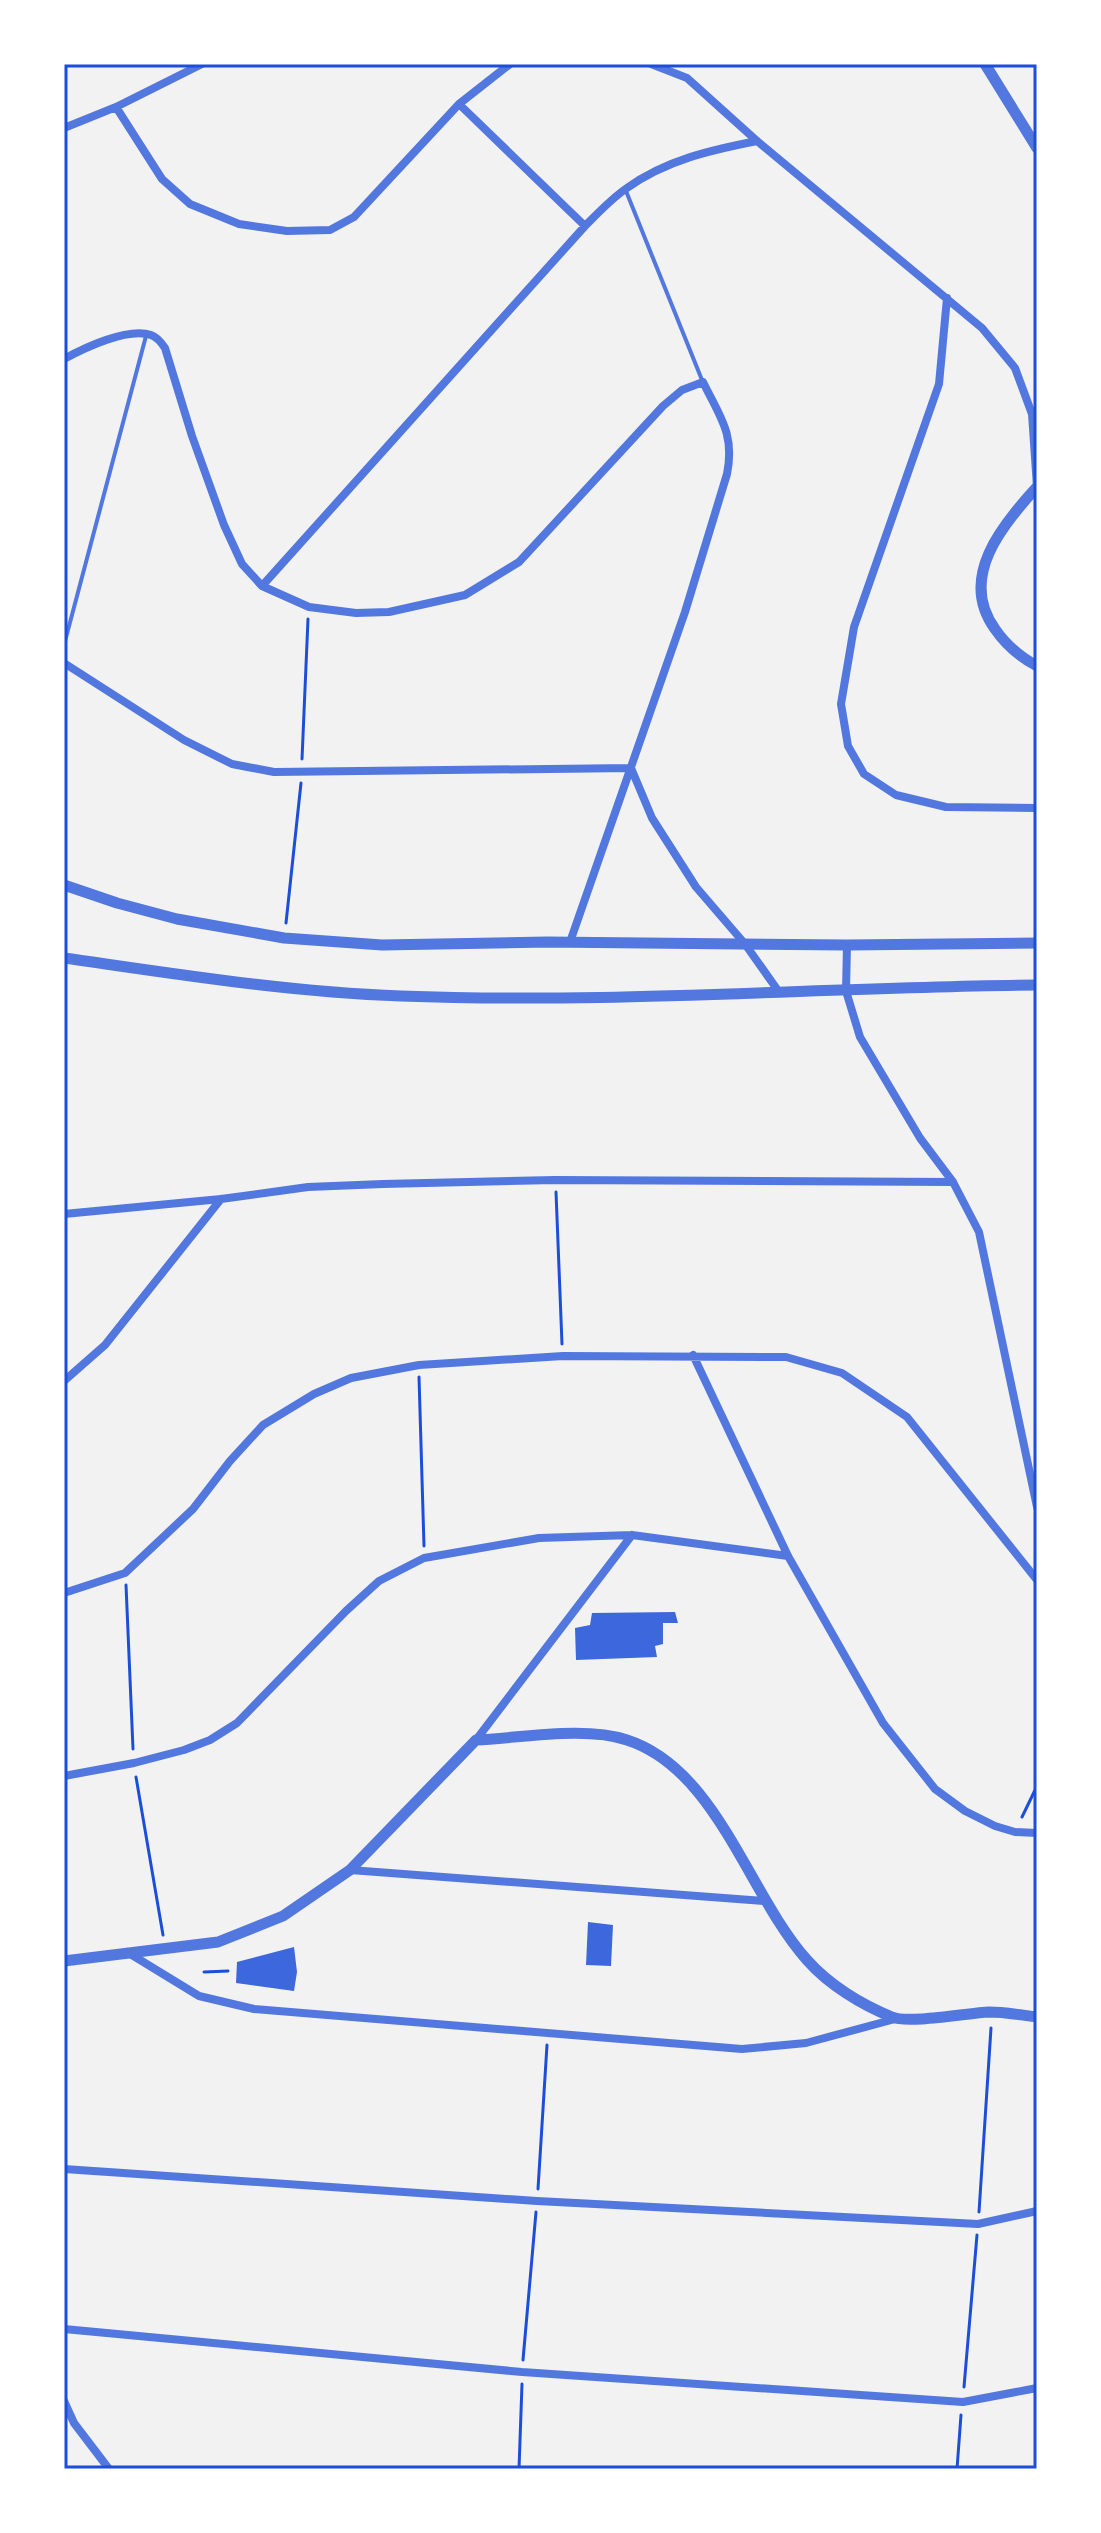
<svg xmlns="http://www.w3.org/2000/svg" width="1101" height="2533" viewBox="0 0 1101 2533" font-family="'Source Sans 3',sans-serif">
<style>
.building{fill:#3d67dc}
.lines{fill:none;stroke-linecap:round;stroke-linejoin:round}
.path{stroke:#1d4ed8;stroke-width:3}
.service{stroke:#5277de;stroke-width:4}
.minor{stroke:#5277de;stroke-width:8}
.tertiary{stroke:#5277de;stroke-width:11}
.neatline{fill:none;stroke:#1d4ed8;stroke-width:3}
</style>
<rect width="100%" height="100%" fill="#f2f2f2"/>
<path class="building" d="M675 1612 678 1623H663V1644L655 1646 657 1657 576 1660 575 1628 590 1625 592 1613Z
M588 1922 613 1925 611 1966 586 1965Z
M294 1947 297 1972 294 1991 236 1983 237 1962Z"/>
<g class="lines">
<path class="path" d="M302 759 308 619
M286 923 301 783
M556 1192 562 1344
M419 1377 424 1546
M126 1585 133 1749
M136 1777 163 1935
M1022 1817 1037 1786
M204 1972 228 1971
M538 2189 547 2045
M979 2212 991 2028
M523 2360 536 2212
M964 2387 977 2235
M519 2469 522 2384
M957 2469 961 2415"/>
<path class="service" d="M626 191 702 380
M64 645 146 336"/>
<path class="minor" d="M651 64 687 78 757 141 982 328 1015 368 1032 414 1037 487
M459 104 585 226
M116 107 162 179 190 204 239 224 287 231 330 230 354 217 459 104 510 64
M64 128 116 107 202 64
M947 298 939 384 854 627 841 704 848 746 864 774 896 795 946 807 1037 808
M64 359C84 348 128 327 151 335 157 337 161 342 165 348L192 436 224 525 242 564 262 586 309 607 356 613 389 612 465 595 519 562 663 406 682 390 703 382C720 417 735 434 727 474L685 612 570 942
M262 586 585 226C598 213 612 198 627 188 666 160 711 150 757 141
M64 663 184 740 232 764 274 772 631 768
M631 768 652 818 696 887 745 944 779 992
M847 945 846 991 860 1037 920 1138 953 1182 979 1232 1037 1507
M64 1214 221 1199 308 1187 383 1184 555 1180 953 1182
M693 1355 788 1556 883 1723 935 1789 965 1811 995 1826 1015 1832 1037 1833
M64 1381 105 1345 221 1199
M64 1593 125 1573 193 1509 230 1461 263 1425 314 1394 351 1378 419 1365 563 1356 786 1357 842 1373 907 1417 1037 1580
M476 1740 632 1535
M64 1776 134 1763 184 1750 210 1740 237 1723 346 1611 379 1581 424 1558 539 1538 632 1535 788 1556
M350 1870 764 1901
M127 1952 199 1996 254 2009 742 2049 806 2043 895 2019
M64 2169 537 2201 978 2224 1037 2211
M64 2329 522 2372 963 2402 1037 2388
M64 2401 74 2423 109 2469"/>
<path class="tertiary" d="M985 64 1037 148
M1037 487C1002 525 958 578 995 629 1006 645 1020 657 1037 666
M64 885 117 903 177 919 284 938 382 945 547 942 847 945 1037 943
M64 958C176 974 288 992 401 996 613 1004 825 987 1037 985
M64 1961 218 1942 283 1916 350 1870 476 1740C521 1738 585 1726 627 1740 717 1769 748 1894 807 1960 829 1985 862 2005 892 2017 908 2024 968 2013 989 2012 1005 2012 1021 2015 1037 2017"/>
</g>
<rect width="1101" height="2533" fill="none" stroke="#ffffff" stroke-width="132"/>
<rect x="66" y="66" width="969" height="2401" class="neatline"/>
</svg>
